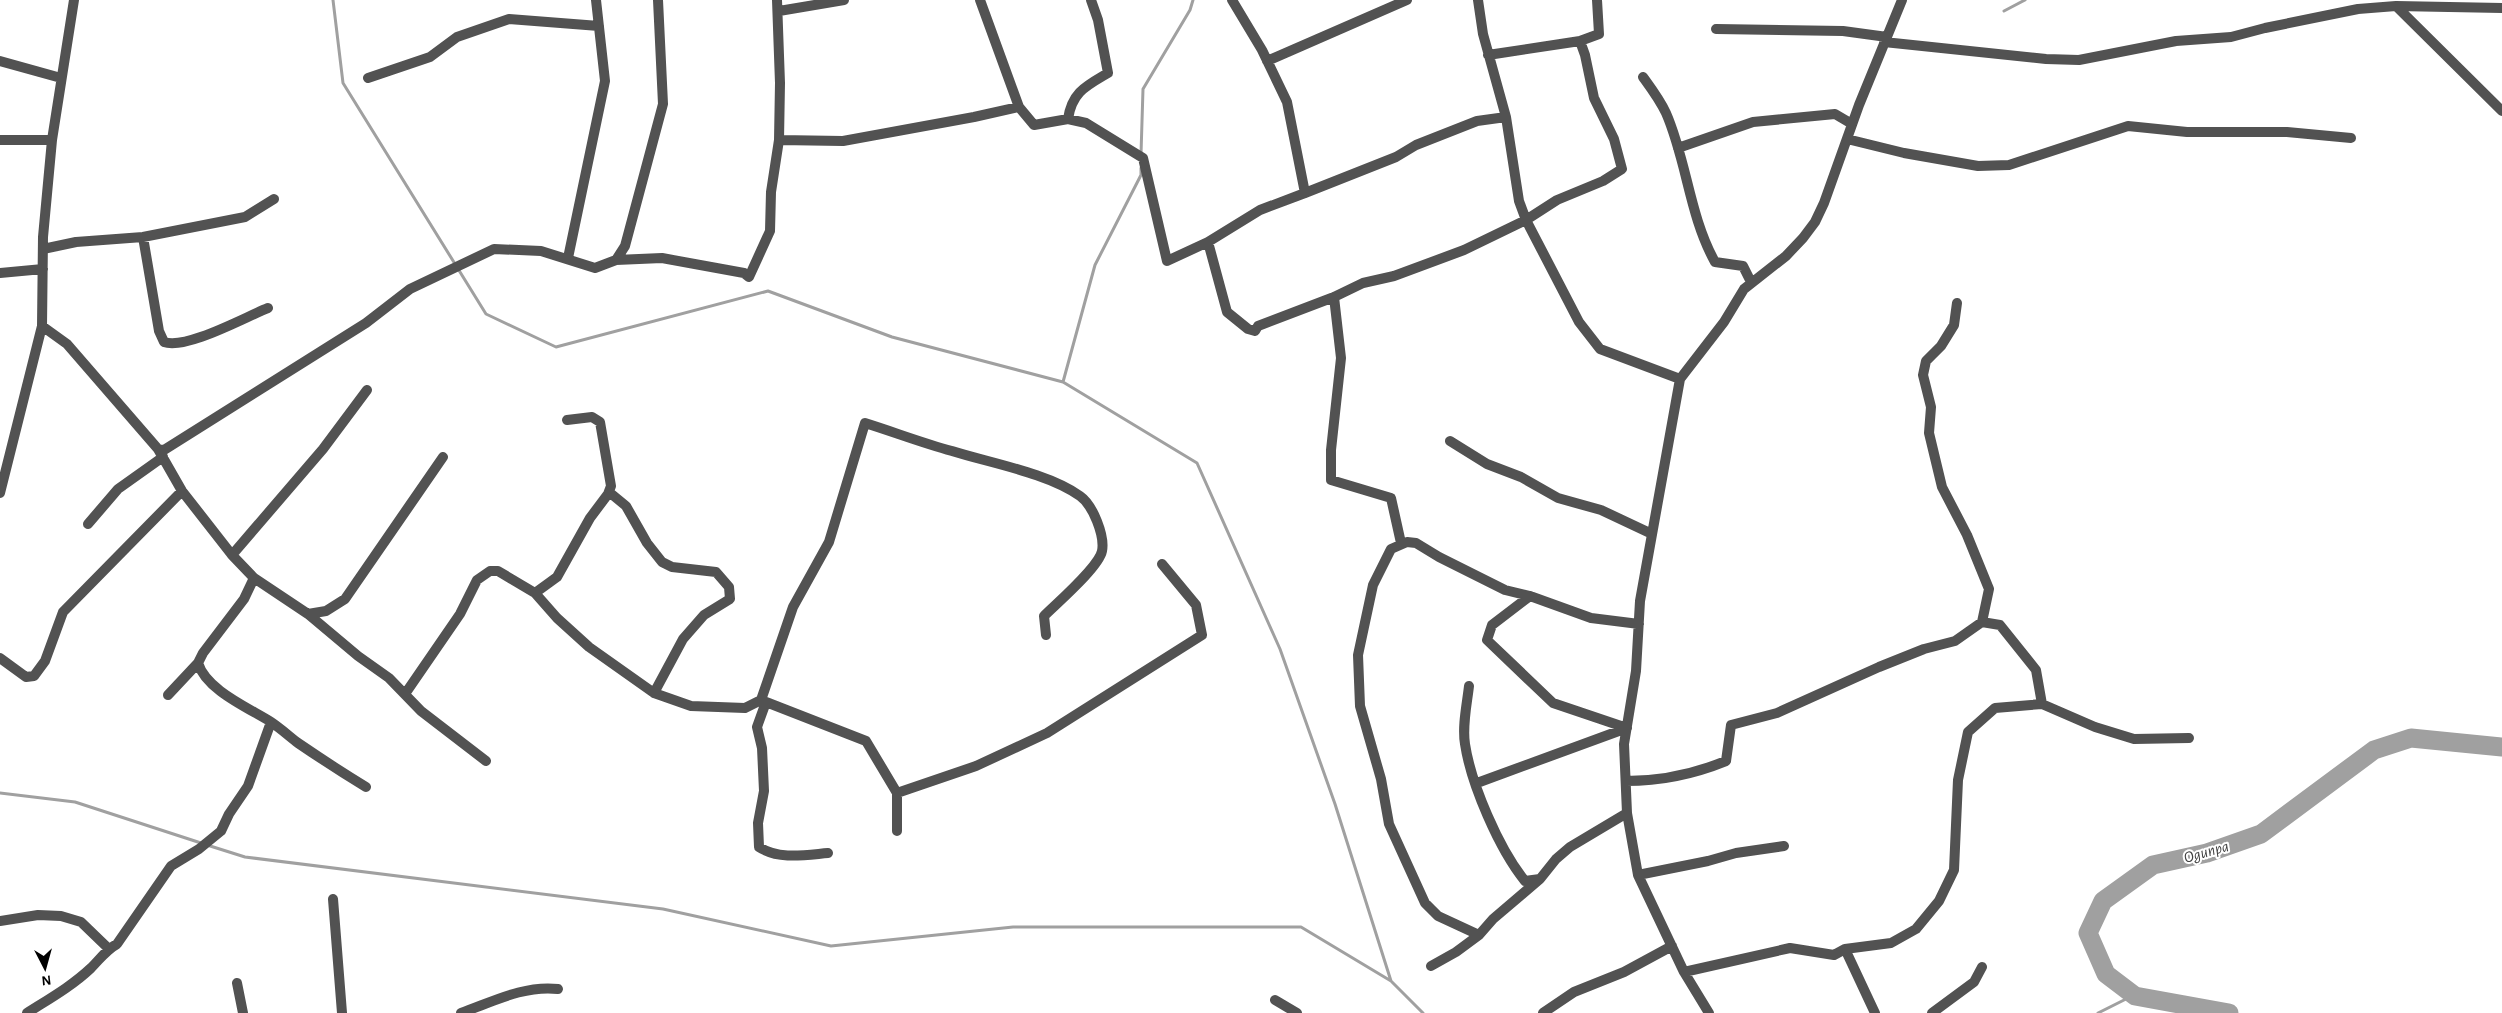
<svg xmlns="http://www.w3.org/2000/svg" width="2502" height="1013" viewBox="0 0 2502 1013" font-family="'Alegreya Sans',sans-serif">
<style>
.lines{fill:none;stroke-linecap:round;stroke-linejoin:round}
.stream{stroke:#a0a0a0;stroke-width:3}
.river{stroke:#a0a0a0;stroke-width:19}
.minor{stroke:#525252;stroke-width:10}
.labels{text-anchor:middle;stroke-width:4;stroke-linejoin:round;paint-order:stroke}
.water-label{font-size:16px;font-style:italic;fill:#414141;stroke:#fff}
</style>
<rect width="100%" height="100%" fill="#fff"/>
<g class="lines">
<path class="stream" d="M333 0 343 83 486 314 556 347 768 291 892 337 1063 382 1197 463 1280 649 1335 804 1391 981
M2004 11 2025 0
M1141 154 1143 89 1190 10 1193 0
M1063 382 1095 265 1141 175V168
M0 793 75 802 201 843
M207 845 245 857 663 909 831 946 1013 927H1301L1391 981 1423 1013
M2098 1013 2134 995"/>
<path class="river" d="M2229 1013 2135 996 2106 974 2088 933 2103 901 2153 865 2207 853 2261 834 2374 750 2411 738 2502 747"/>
<path class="minor" d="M980 0 1019 107 1034 125 1068 119 1086 123 1143 158 1167 261 1208 242 1260 210 1305 193
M1232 0 1262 50 1287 102 1305 193 1396 157 1416 145 1477 121 1506 117
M1478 0 1483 34 1506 117 1519 201 1526 220 1579 322 1600 349 1680 379
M2396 6 2502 111
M779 11 844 0
M1716 29 1843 31 1887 37
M1580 41 1599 34 1597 0
M1884 42 2046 59 2079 60 2176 41 2231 37 2265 28 2358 9 2396 6 2502 8
M0 61 61 78
M1267 61 1407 0
M1643 77C1651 88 1660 100 1666 113 1687 161 1689 215 1715 262L1743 266 1751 282
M368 78 430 57 457 37 509 19 599 26
M1068 119C1072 92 1086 86 1108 73L1098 20 1091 0
M1847 139 1904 153 1978 166 2009 165 2128 126 2187 132H2287L2351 138
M0 140H52
M779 140 843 141 974 117 1019 107
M1678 148 1753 122 1835 114 1852 124
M143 237 159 331 164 342C186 350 245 317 268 308
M1208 242 1227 312 1248 329 1255 331 1258 326 1334 297 1363 283 1394 276 1464 250 1526 220 1557 200 1603 181 1622 169 1614 139 1594 98 1585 55 1580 41 1488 55
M43 249 76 242 143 237 245 217 274 199
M568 258 605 81 596 0
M616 260 662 258 744 273 749 277 770 231 771 192 779 140 780 83 777 0
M0 273 43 269
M1334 297 1341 358 1331 450V480L1391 498 1401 543
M1957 303 1954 325 1941 346 1926 361 1923 375 1931 407 1929 433 1942 487 1967 535 1989 589 1982 622
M42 326 67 344 158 449 164 450 366 323 410 289 494 249 541 251 595 268 616 260 625 246 663 104 658 0
M1450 441 1487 464 1521 477 1558 498 1601 510 1652 534
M158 449 182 491 232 555 254 578 308 614 358 656 389 678 421 711 486 761
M609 492 626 506 647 543 662 562 672 567 716 572 729 587 730 599 704 615 683 639 654 693
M0 493 42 326 43 237 52 140 74 0
M88 524 118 489 163 457
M232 555 323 449 367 390
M254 578 244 599 203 653 198 663C206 690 249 708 271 722 280 728 289 736 298 743 320 758 343 773 366 787
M535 593 557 618 589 647 654 693 691 706 745 708 761 700 766 702 757 727 762 748 764 791 758 823 759 847C779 860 805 855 828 853
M308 614 326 611 345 599 443 457
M0 658 26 677 34 676 45 661 63 612 182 491
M1469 686C1467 704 1462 726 1465 744 1471 784 1499 849 1525 881L1540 879
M405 694 460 614 477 580 490 571H498L535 593 557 577 590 518 608 494 611 486 600 422 592 417 567 420
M168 695 198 663
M761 700 793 607 829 542 865 423C894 432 922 443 952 451 990 463 1048 473 1080 496 1093 505 1105 536 1102 551 1099 567 1057 603 1044 616L1046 635
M766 702 866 741 897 793V831
M1626 781C1661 781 1694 774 1726 761L1731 725 1777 713 1879 667 1924 649 1955 641 1982 622 2000 625 2036 670 2042 704
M1477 783 1627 728 1553 703 1487 640 1492 625 1530 596
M897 793 976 766 1047 733 1202 635 1196 605 1162 564
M1638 875 1708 861 1736 853 1784 846
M333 899 342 1013
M0 921 38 915 61 916 81 922 109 949
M1479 935 1438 916 1425 903 1389 824 1381 779 1360 706 1358 655 1373 585 1391 549 1407 542 1416 543 1439 557 1505 590 1530 596 1591 618 1639 624
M1845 949 1875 1013
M1431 966 1456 952 1479 935 1493 919 1540 879 1556 859 1570 847 1627 813
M1684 972 1790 948 1834 955 1845 949 1891 943 1916 929 1939 901 1954 870 1958 780 1968 732 1995 708 2042 704 2095 727 2134 739 2189 738
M237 983 243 1013
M1275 1000 1297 1013
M27 1013C49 999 72 986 91 968 100 959 106 950 117 944L171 866 199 849 221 831 229 814 248 786 271 722
M461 1013C492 1002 524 985 558 989
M1543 1013 1574 992 1624 972 1672 946
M1709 1013 1684 972 1638 875 1627 813 1624 744 1636 671 1640 601 1680 379 1724 322 1744 289 1786 256 1803 238 1815 222 1824 203 1859 105 1902 0
M1932 1013 1974 982 1982 967"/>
</g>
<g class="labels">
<g class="water-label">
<text transform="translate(2206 851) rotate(-16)" y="6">Ogunpa</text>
</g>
</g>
<g transform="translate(45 968) rotate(174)" stroke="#ffffff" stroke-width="4" paint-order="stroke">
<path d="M0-4L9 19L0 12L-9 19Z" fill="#000000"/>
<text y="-8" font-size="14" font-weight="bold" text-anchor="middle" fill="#000000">N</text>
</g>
</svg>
